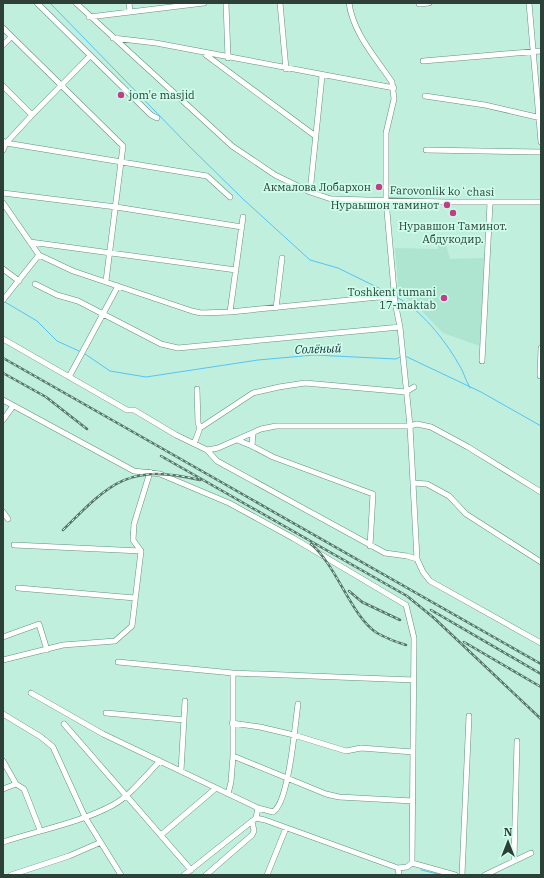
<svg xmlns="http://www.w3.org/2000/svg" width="544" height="878" viewBox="0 0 544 878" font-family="'IBM Plex Serif',serif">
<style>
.built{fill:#ade5d0}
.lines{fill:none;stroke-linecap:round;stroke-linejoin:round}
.stream{stroke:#55c4f4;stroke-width:1}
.minor-casing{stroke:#649181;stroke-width:6}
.minor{stroke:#fff;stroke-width:5}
.rail-casing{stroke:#587469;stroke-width:2.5}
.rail{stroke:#cdfdeb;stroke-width:1;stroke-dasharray:3;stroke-linecap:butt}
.poi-dot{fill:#c03e86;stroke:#cdfdeb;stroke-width:1.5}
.labels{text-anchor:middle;stroke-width:3.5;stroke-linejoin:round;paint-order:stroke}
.poi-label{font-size:11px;fill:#2c3f38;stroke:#cdfdeb;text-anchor:end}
.street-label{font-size:11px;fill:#2c3f38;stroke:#cdfdeb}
.water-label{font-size:12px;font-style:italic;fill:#1b2e37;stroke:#cdfdeb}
</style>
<rect width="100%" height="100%" fill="#c0efdd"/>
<path class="built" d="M438 245H446L450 259 484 258 480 346 443 333 413 302 399 294 395 248 438 249Z"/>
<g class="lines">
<path class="stream" d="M50 3 188 145 243 199 310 260 338 268 393 295
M398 298C420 309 445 340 458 363 463 370 465 379 470 388
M5 302 37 321 57 341 79 351
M85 354 110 371 146 377 258 360 314 355 396 359 400 357
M405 356 481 392 541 426
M421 870 442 875"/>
<g class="minor-casing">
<path id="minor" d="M37 3 151 115 157 118
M76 3 232 146 275 175 310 192 331 199 445 202H541
M129 3 130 11
M226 3 228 58
M280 3 286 69
M349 3C353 33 376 58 392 82L394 99 386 133V200L395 302 400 327 410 426 417 559 423 572 430 581 541 643
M529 3 541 142
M419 4 429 3
M89 17 204 3
M3 28 123 146 106 281
M113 38 156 43 394 88
M3 45 11 37
M206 55 314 135
M423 61 541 51
M3 86 32 115
M425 96 485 105 541 118
M3 141 6 143 207 176 230 197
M3 150 6 143 32 115 90 56
M426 150 541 152
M310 192 322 76
M3 193 116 207 242 227
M3 203 39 255 73 271 192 311 201 313 230 312 379 297 388 298 395 302
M30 242 236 270
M3 269 19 281
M35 284 57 295 78 301 161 344 178 348 400 327
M3 300 39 255
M276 308 282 258
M230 312 243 217
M3 339 127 410H134L176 435 207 450 218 448 261 429 276 426H410L417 424 431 427 468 447 541 492
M482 361 490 203
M540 376 541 348
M69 377 118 286
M197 389 198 423 200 428
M3 400 134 471 160 474 229 503 293 538 406 605 414 638 412 863
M3 420 13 406
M237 440 252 446 273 457 373 494 370 546
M194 444 200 428 253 393 279 387 305 383 406 392 414 387
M252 446 253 433
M207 450 217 461 385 553 407 556 417 559
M414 483 427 484 449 496 466 514 541 562
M3 512 8 519
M14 545 141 551
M18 588 135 598
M3 637 39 624 47 650
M3 660 63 645 115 641 132 626 141 551 133 540 134 524 150 472
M118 662 233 673 414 680
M31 693 103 734 258 808 256 818
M106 713 184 720
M3 714 41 737 53 747 85 817 121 875
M232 723 260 727 294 735 346 751 361 748 413 752
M64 724 191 870
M233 756 326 794 339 797 413 801
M3 761 16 784 24 789 40 830
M181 771 185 701
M3 789 16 784
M228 794 231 782 233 756V673
M258 808 273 812C289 803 295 724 298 704
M161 835 216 788
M3 842C37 831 82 822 113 805 131 795 145 776 160 761
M514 861 517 741
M412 863 455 875
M398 868 399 875
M11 875 69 856 99 843
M184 875 256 818 265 820 398 868 407 867 412 863
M206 875 252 835 254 831 252 821
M267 875 286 828
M462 875 469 716
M485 875 531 853"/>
</g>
<use href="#minor" class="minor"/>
<g class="rail-casing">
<path id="rail" d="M3 358 541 664
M3 373 46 397 87 429
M161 456 407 596 434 618 541 719
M63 530C111 482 129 463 200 480
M311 544C337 566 351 616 377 633 386 638 396 642 406 645
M349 591 362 602 400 620
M431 610 541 674
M464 642 541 687"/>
</g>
<use href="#rail" class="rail"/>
</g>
<g class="poi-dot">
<circle cx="121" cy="95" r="4"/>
<circle cx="379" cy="187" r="4"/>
<circle cx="447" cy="205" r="4"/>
<circle cx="453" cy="213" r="4"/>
<circle cx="444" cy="298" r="4"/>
</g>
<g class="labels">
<g class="poi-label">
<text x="129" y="99" text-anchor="start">jom'e masjid</text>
<text x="371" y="191">Акмалова Лобархон</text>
<text x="439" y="209">Нураышон таминот</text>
<text x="453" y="230" text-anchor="middle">Нуравшон Таминот.<tspan x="453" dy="13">Абдукодир.</tspan></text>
<text x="436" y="296">Toshkent tumani<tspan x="436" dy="13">17-maktab</tspan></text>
</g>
<g class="street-label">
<text transform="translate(442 191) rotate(1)" y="4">Farovonlik koʻchasi</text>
</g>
<g class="water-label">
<text transform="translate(318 349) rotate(-2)" y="4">Солёный</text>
</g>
</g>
<rect width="544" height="878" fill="none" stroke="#2c3f38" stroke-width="8"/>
<g transform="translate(508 842)" stroke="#cdfdeb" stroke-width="3" paint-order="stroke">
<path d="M0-3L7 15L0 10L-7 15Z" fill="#2c3f38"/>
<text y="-6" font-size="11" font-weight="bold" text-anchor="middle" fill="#2c3f38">N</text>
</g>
</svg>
